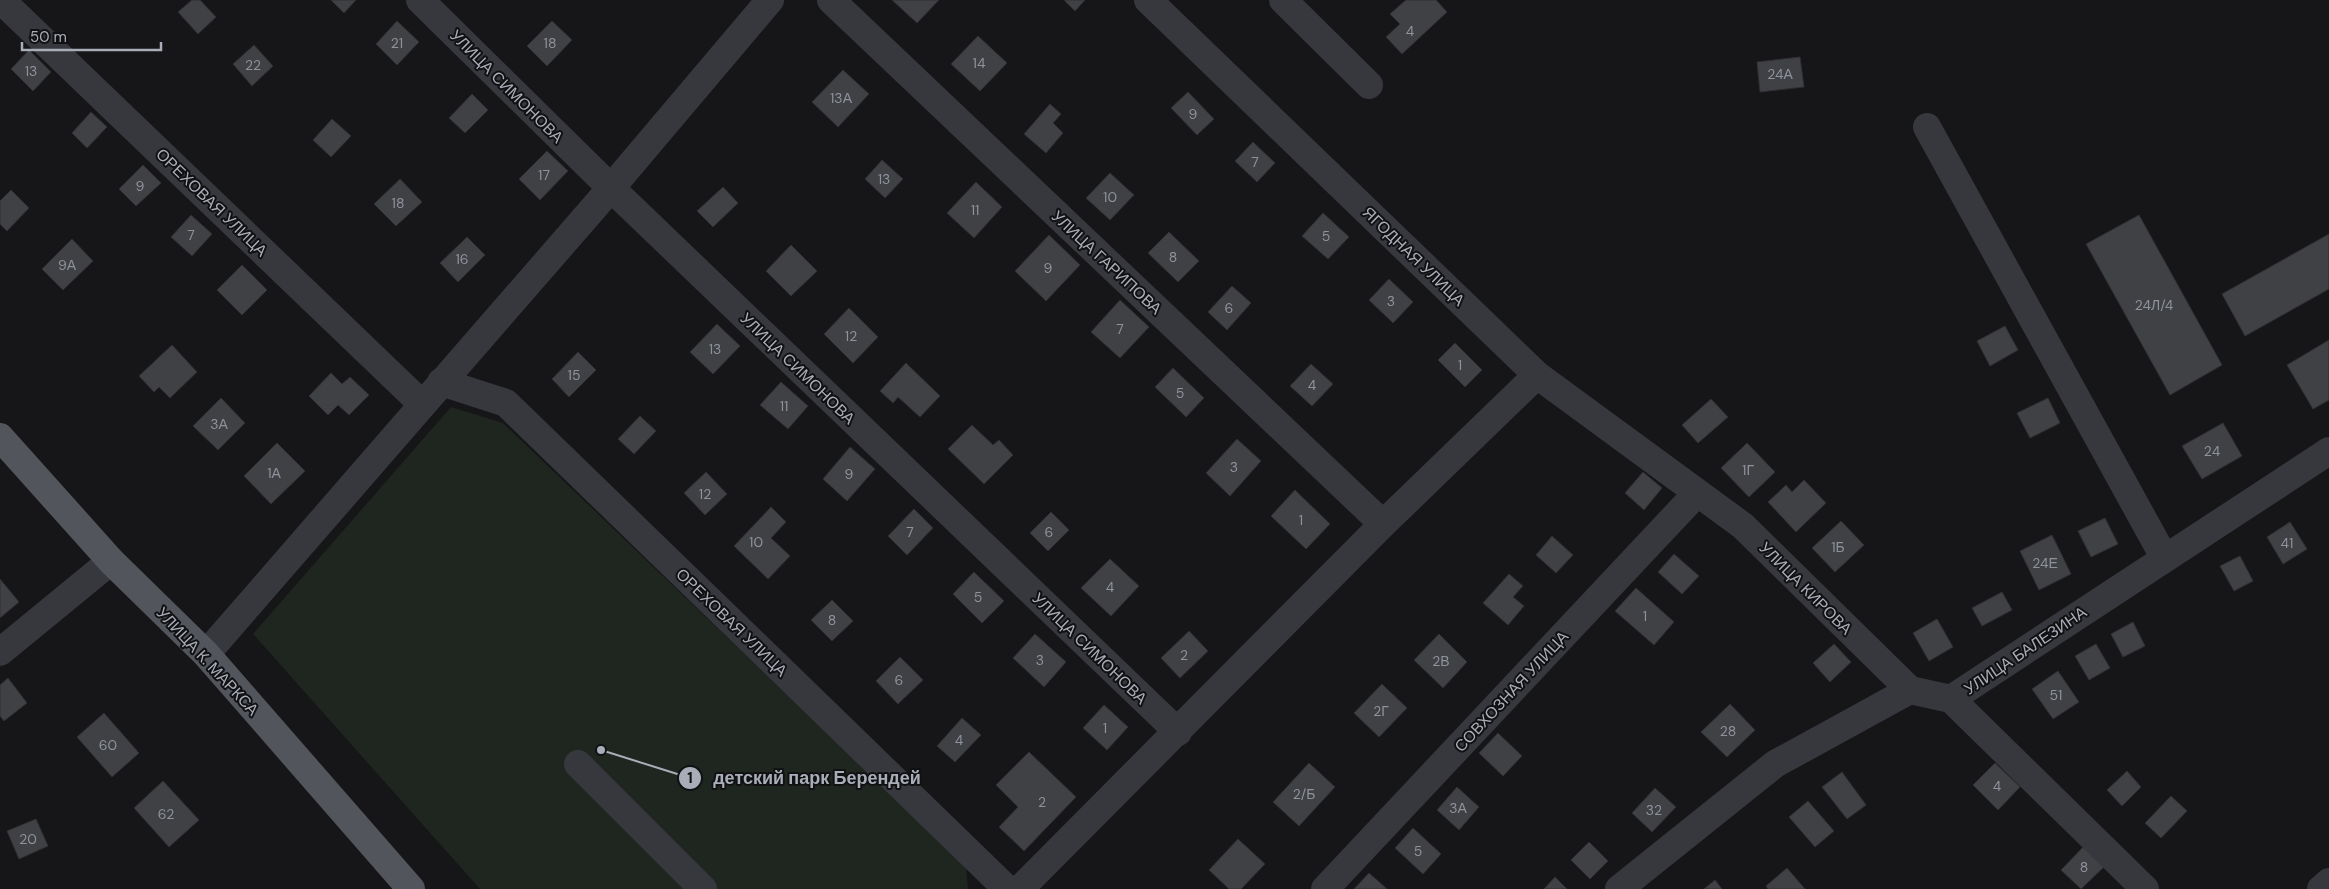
<svg xmlns="http://www.w3.org/2000/svg" width="2329" height="889" viewBox="0 0 2329 889" font-family="'DM Sans',sans-serif">
<style>
.green{fill:#1e261f}
.building{fill:#404145;stroke:#303034}
.lines{fill:none;stroke-linecap:round;stroke-linejoin:round}
.minor{stroke:#37383d;stroke-width:28}
.major{stroke:#53555c;stroke-width:28}
.labels{text-anchor:middle;stroke-width:4;stroke-linejoin:round;paint-order:stroke}
.number-label{font-size:14px;fill:#8e929b}
.street-label{font-size:16px;fill:#a8adb8;stroke:#111113}
.leader{fill:none;stroke:#a8adb8;stroke-width:2}
.callout-dot{fill:#a8adb8;stroke:#111113;stroke-width:2}
.mark-label{font-size:15px;text-anchor:middle;font-weight:bold;fill:#111}
.callout-label{font-size:18px;text-anchor:middle;font-weight:bold;fill:#a8adb8;stroke:#111113;stroke-width:4;stroke-linejoin:round;paint-order:stroke}
</style>
<rect width="100%" height="100%" fill="#161618"/>
<path class="green" d="M451 407 503 423 966 866 968 889H480L253 634Z"/>
<path class="building" d="M192 0H200L216 17 198 34 178 12Z
M331 0H356L344 13Z
M892 0H939L917 23Z
M1064 0H1085L1075 11Z
M1406 0H1436L1447 12 1402 54 1386 37 1400 24 1390 14Z
M397 21 419 42 397 65 376 44Z
M552 21 572 40 547 66 527 46Z
M978 36 1007 63 980 91 951 64Z
M254 45 273 66 252 86 233 64Z
M29 50 51 72 33 91 11 69Z
M1800 57 1804 87 1760 92 1757 62Z
M843 70 869 94 838 127 812 102Z
M1188 92 1214 119 1197 135 1171 108Z
M472 94 488 110 465 133 449 118Z
M1050 104 1061 114 1053 123 1063 133 1046 153 1024 134Z
M91 112 107 127 87 148 72 133Z
M332 119 351 136 331 157 313 140Z
M1253 142 1275 163 1257 182 1235 161Z
M547 151 568 171 540 200 519 179Z
M882 160 903 179 885 198 865 179Z
M143 165 161 183 136 206 119 189Z
M1110 173 1134 195 1110 220 1086 198Z
M400 179 422 202 396 226 374 204Z
M976 182 1002 207 974 238 947 213Z
M723 187 738 203 713 227 697 211Z
M11 190 29 208 7 231 0 224V201Z
M1323 213 1349 237 1328 259 1302 236Z
M191 215 212 234 192 256 171 237Z
M2139 215 2222 365 2170 395 2086 244Z
M1169 232 1199 261 1178 282 1148 253Z
M2329 234V289L2245 336 2222 294Z
M1049 235 1080 265 1046 301 1015 271Z
M467 237 485 255 458 282 440 263Z
M72 239 93 261 63 290 42 269Z
M791 245 817 271 791 296 766 271Z
M242 265 267 290 242 315 217 290Z
M1389 279 1413 302 1393 323 1369 300Z
M1232 286 1251 303 1227 330 1208 312Z
M1120 300 1149 327 1120 358 1091 332Z
M849 308 878 337 853 363 824 334Z
M717 324 740 346 713 374 690 352Z
M2005 326 2018 350 1990 366 1977 341Z
M2329 340V400L2313 409 2287 365Z
M1455 343 1482 370 1465 387 1438 360Z
M172 345 197 372 170 398 159 387 154 392 139 376Z
M578 352 596 370 569 397 552 379Z
M906 363 940 396 920 417 898 397 893 403 880 391Z
M1311 364 1333 384 1312 406 1290 386Z
M1173 368 1204 398 1186 417 1155 387Z
M331 373 342 384 350 377 369 395 349 415 338 405 328 415 309 396Z
M781 382 808 406 788 429 760 405Z
M221 398 245 423 218 450 193 426Z
M2048 398 2060 423 2030 438 2017 413Z
M1711 399 1728 417 1698 443 1682 425Z
M640 416 656 431 634 454 618 439Z
M2223 423 2242 456 2202 479 2182 446Z
M972 425 993 445 999 440 1013 455 984 484 948 449Z
M1237 439 1261 461 1230 496 1206 473Z
M277 443 305 471 271 504 244 476Z
M1747 443 1775 472 1749 497 1721 468Z
M850 447 875 469 847 501 823 479Z
M706 472 727 494 705 515 684 493Z
M1643 472 1662 488 1644 510 1625 493Z
M1804 480 1826 503 1796 532 1768 502 1786 485 1792 492Z
M1295 490 1330 524 1306 549 1271 516Z
M771 507 786 522 771 538 790 556 768 579 734 546Z
M914 509 933 528 907 555 888 536Z
M1051 512 1069 530 1048 551 1030 533Z
M2105 518 2118 544 2091 557 2078 531Z
M1841 521 1864 545 1835 572 1812 548Z
M2290 522 2307 549 2283 564 2267 537Z
M2052 535 2071 574 2039 590 2020 551Z
M1552 536 1573 555 1556 573 1536 555Z
M1674 554 1699 576 1682 594 1658 572Z
M2240 556 2253 581 2234 591 2220 566Z
M1110 559 1139 586 1111 616 1081 588Z
M974 572 1004 601 982 623 953 594Z
M1509 574 1523 586 1513 597 1524 606 1508 625 1483 603Z
M0 579 19 602 0 618Z
M1636 588 1674 622 1654 645 1615 611Z
M2002 592 2012 610 1982 626 1972 608Z
M832 600 853 621 832 641 811 620Z
M1937 619 1953 647 1929 661 1913 633Z
M2133 622 2145 646 2123 657 2111 634Z
M1189 631 1208 651 1180 678 1161 658Z
M1035 634 1066 662 1044 687 1013 658Z
M1439 634 1467 662 1443 688 1414 660Z
M1834 644 1851 662 1830 682 1813 663Z
M2096 644 2110 668 2089 680 2075 656Z
M900 657 923 680 898 704 876 681Z
M2058 671 2079 702 2053 719 2032 689Z
M8 678 27 703 4 721 0 716V685Z
M1382 684 1407 708 1379 737 1354 713Z
M1730 704 1755 730 1727 757 1701 732Z
M1104 705 1128 727 1107 750 1083 728Z
M104 713 139 753 112 777 77 737Z
M962 718 981 735 955 762 937 746Z
M1498 733 1522 756 1503 776 1479 753Z
M1029 752 1076 797 1024 851 999 827 1018 807 996 785Z
M1309 763 1335 787 1299 826 1273 802Z
M1995 763 2020 787 1998 810 1973 785Z
M2127 771 2141 787 2122 806 2107 790Z
M1842 772 1866 805 1847 819 1822 787Z
M163 781 199 820 169 847 134 808Z
M1457 787 1479 807 1459 830 1437 810Z
M1655 788 1676 807 1652 832 1632 813Z
M2171 796 2187 811 2161 838 2145 823Z
M1808 801 1834 831 1815 847 1789 817Z
M36 819 48 846 19 859 7 831Z
M1413 828 1441 854 1423 874 1395 848Z
M1238 839 1265 864 1241 889H1229L1209 870Z
M1589 842 1608 861 1590 879 1571 860Z
M2087 843 2108 863 2081 889 2061 870Z
M1787 868 1805 889H1768L1766 886Z
M1369 873 1387 889H1354Z
M1555 877 1567 889H1544Z
M1715 880 1722 889H1704Z"/>
<g class="lines">
<path class="minor" d="M1 0 422 404
M420 0 611 188 1178 732
M831 0 1383 524
M1148 0 1537 375 1743 526 1910 690
M1283 0 1369 85
M1927 127 2164 557
M441 382 506 403 1007 889
M0 652 111 561
M206 654 611 188 770 0
M1951 699 2145 889
M578 764 703 889
M1020 889 1383 524 1537 375
M1325 889 1697 493
M1619 889 1775 764 1910 690 1951 699 2329 451
M2321 889 2329 882"/>
<path class="major" d="M0 437 111 561 206 654 411 889"/>
</g>
<g class="labels">
<g class="number-label">
<text x="1410" y="36">4</text>
<text x="397" y="48">21</text>
<text x="550" y="48">18</text>
<text x="979" y="68">14</text>
<text x="253" y="70">22</text>
<text x="31" y="76">13</text>
<text x="1780" y="79">24А</text>
<text x="841" y="103">13А</text>
<text x="1193" y="119">9</text>
<text x="1255" y="167">7</text>
<text x="544" y="180">17</text>
<text x="884" y="184">13</text>
<text x="140" y="191">9</text>
<text x="1110" y="202">10</text>
<text x="398" y="208">18</text>
<text x="975" y="215">11</text>
<text x="191" y="240">7</text>
<text x="1326" y="241">5</text>
<text x="1173" y="262">8</text>
<text x="462" y="264">16</text>
<text x="67" y="270">9А</text>
<text x="1048" y="273">9</text>
<text x="1391" y="306">3</text>
<text x="2154" y="310">24Л/4</text>
<text x="1229" y="313">6</text>
<text x="1120" y="334">7</text>
<text x="851" y="341">12</text>
<text x="715" y="354">13</text>
<text x="1460" y="370">1</text>
<text x="574" y="380">15</text>
<text x="1312" y="390">4</text>
<text x="1180" y="398">5</text>
<text x="784" y="411">11</text>
<text x="219" y="429">3А</text>
<text x="2212" y="456">24</text>
<text x="1234" y="472">3</text>
<text x="1748" y="475">1Г</text>
<text x="274" y="478">1А</text>
<text x="849" y="479">9</text>
<text x="705" y="499">12</text>
<text x="1301" y="525">1</text>
<text x="910" y="537">7</text>
<text x="1049" y="537">6</text>
<text x="756" y="547">10</text>
<text x="2287" y="548">41</text>
<text x="1838" y="552">1Б</text>
<text x="2045" y="568">24Е</text>
<text x="1110" y="592">4</text>
<text x="978" y="602">5</text>
<text x="1645" y="621">1</text>
<text x="832" y="625">8</text>
<text x="1184" y="660">2</text>
<text x="1040" y="665">3</text>
<text x="1441" y="666">2В</text>
<text x="899" y="685">6</text>
<text x="2056" y="700">51</text>
<text x="1381" y="716">2Г</text>
<text x="1105" y="733">1</text>
<text x="1728" y="736">28</text>
<text x="959" y="745">4</text>
<text x="108" y="750">60</text>
<text x="1997" y="791">4</text>
<text x="1304" y="799">2/Б</text>
<text x="1042" y="807">2</text>
<text x="1458" y="813">3А</text>
<text x="1654" y="815">32</text>
<text x="166" y="819">62</text>
<text x="28" y="844">20</text>
<text x="1418" y="856">5</text>
<text x="2084" y="872">8</text>
</g>
<g class="street-label">
<text transform="translate(507 86) rotate(45)" y="6">УЛИЦА СИМОНОВА</text>
<text transform="translate(212 202) rotate(44)" y="6">ОРЕХОВАЯ УЛИЦА</text>
<text transform="translate(1414 256) rotate(44)" y="6">ЯГОДНАЯ УЛИЦА</text>
<text transform="translate(1107 262) rotate(43)" y="6">УЛИЦА ГАРИПОВА</text>
<text transform="translate(798 368) rotate(44)" y="6">УЛИЦА СИМОНОВА</text>
<text transform="translate(1806 588) rotate(45)" y="6">УЛИЦА КИРОВА</text>
<text transform="translate(732 622) rotate(44)" y="6">ОРЕХОВАЯ УЛИЦА</text>
<text transform="translate(1090 648) rotate(44)" y="6">УЛИЦА СИМОНОВА</text>
<text transform="translate(2025 650) rotate(-34)" y="6">УЛИЦА БАЛЕЗИНА</text>
<text transform="translate(208 661) rotate(47)" y="6">УЛИЦА К. МАРКСА</text>
<text transform="translate(1511 691) rotate(-47)" y="6">СОВХОЗНАЯ УЛИЦА</text>
</g>
</g>
<path class="leader" d="M601 750L690 778"/>
<g class="callout-dot">
<circle cx="601" cy="750" r="5"/>
<circle cx="690" cy="778" r="12"/>
</g>
<g class="mark-label">
<text x="690" y="783">1</text>
</g>
<g class="callout-label">
<text x="817" y="784">детский парк Берендей</text>
</g>
<path d="M22 42v8h139v-8" fill="none" stroke="#a8adb8" stroke-width="2.5"/>
<text x="30" y="42" font-size="15" fill="#a8adb8" stroke="#111113" stroke-width="4" paint-order="stroke">50 m</text>
</svg>
